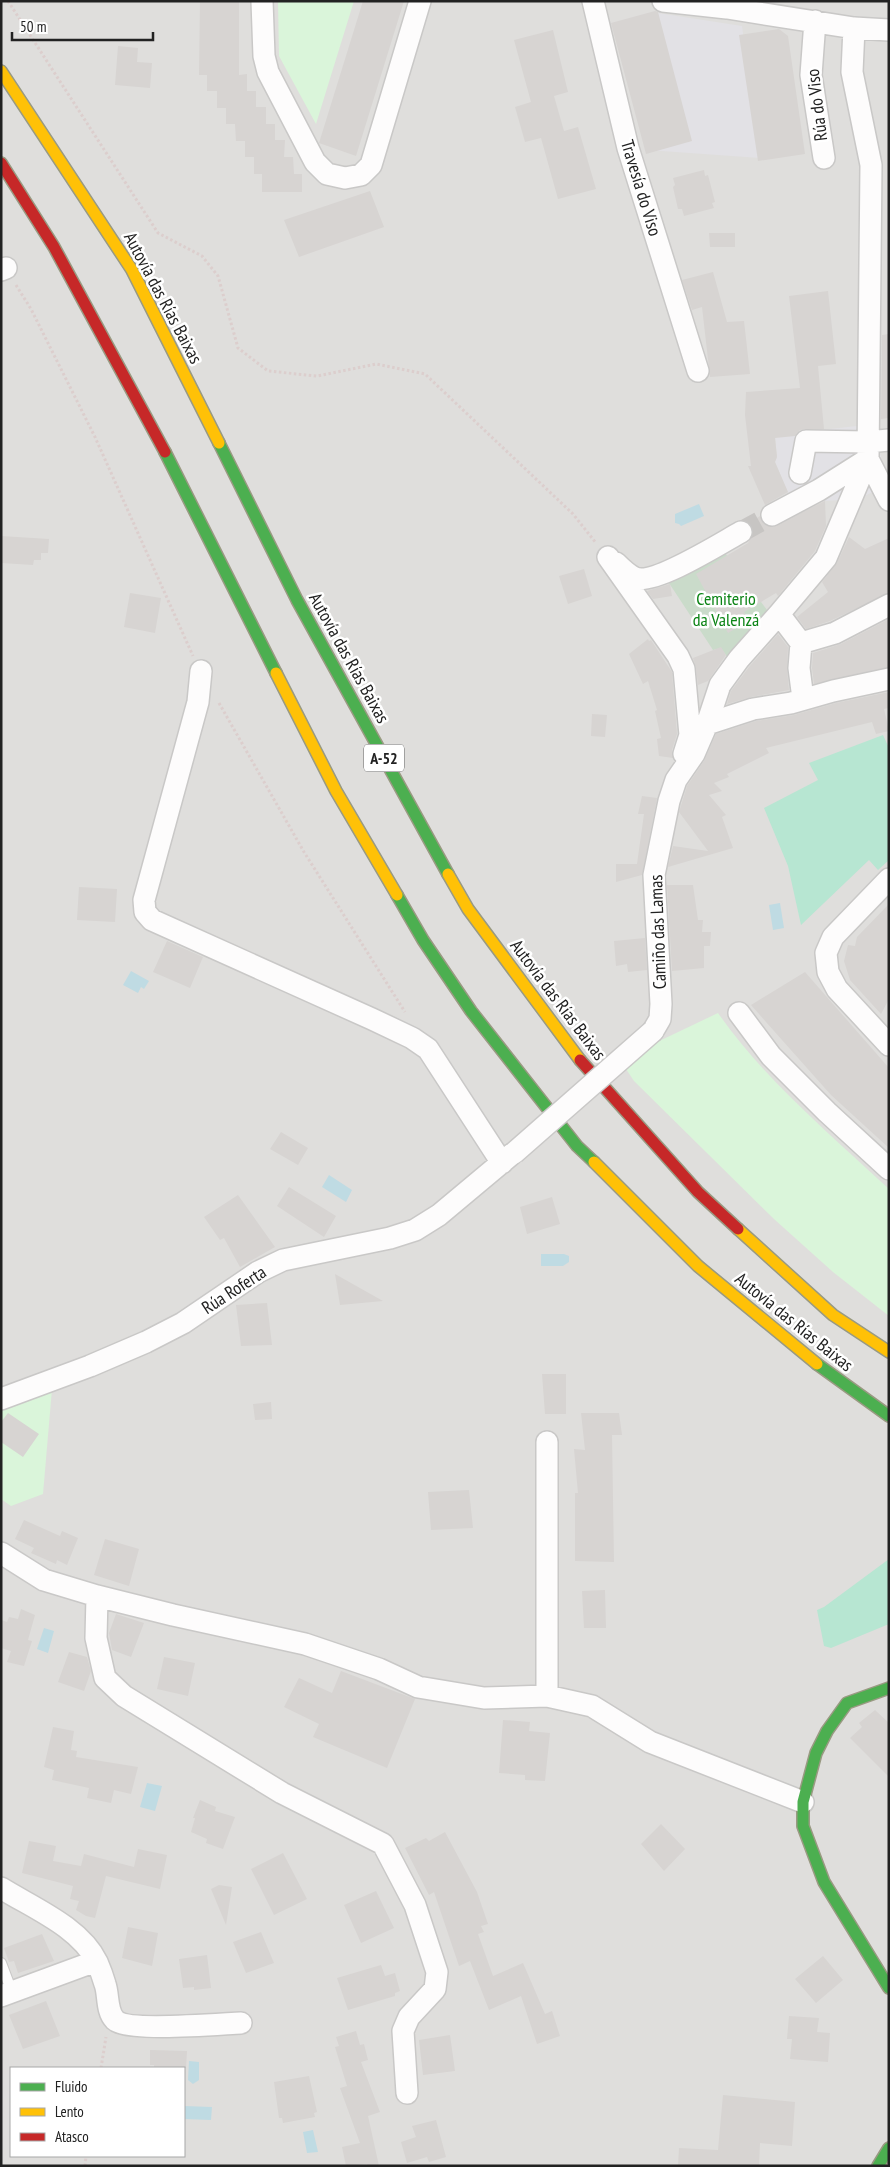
<svg xmlns="http://www.w3.org/2000/svg" width="890" height="2167" viewBox="0 0 890 2167" font-family="'PT Sans Narrow',sans-serif">
<style>
.residential{fill:#dfdedc;fill-rule:evenodd}
.cemetery{fill:#cadbca}
.park{fill:#daf5da}
.pitch{fill:#b7e6d2}
.plaza{fill:#e2e1e5}
.water{fill:#bfdbe3}
.building{fill:#d7d4d2}
.lines{fill:none;stroke-linecap:round;stroke-linejoin:round}
.street-tunnel{stroke:#c7c5c3;stroke-width:21;stroke-dasharray:21 11;stroke-linecap:butt}
.lane-casing{stroke:#c9c8c7;stroke-width:12}
.street-casing{stroke:#c9c8c7;stroke-width:24}
.fast-casing{stroke:#999a82;stroke-width:14}
.slow-casing{stroke:#999a82;stroke-width:14}
.jam-casing{stroke:#999a82;stroke-width:14}
.path{stroke:#dccecd;stroke-width:3;stroke-dasharray:2.5 2.5;stroke-linecap:butt}
.lane{stroke:#fdfcfc;stroke-width:10}
.street{stroke:#fdfcfc;stroke-width:21}
.fast{stroke:#4caf50;stroke-width:11}
.slow{stroke:#ffc107;stroke-width:11}
.jam{stroke:#c62828;stroke-width:11}
.street-bridge-casing{stroke:#c9c8c7;stroke-width:24;stroke-linecap:butt}
.street-bridge{stroke:#fdfcfc;stroke-width:21}
.labels{text-anchor:middle;stroke-width:5;stroke-linejoin:round;paint-order:stroke}
.shield{fill:#fff;stroke:#646464;stroke-width:1}
.shield-label{font-size:16px;font-weight:bold;fill:#222}
.street-label{font-size:18px;fill:#222;stroke:#fff}
.park-label{font-size:18px;fill:#0c8416;stroke:#fff}
</style>
<rect width="100%" height="100%" fill="#f0eeeb"/>
<path class="residential" d="M1 1H889V2166H1ZM11 2068H184V2156H11Z"/>
<path class="cemetery" d="M722 549 770 614 730 661 721 648 713 650 669 583 673 577Z"/>
<path class="park" d="M278 1H354L316 124 279 56Z
M718 1013C765 1080 829 1133 889 1189V1316L833 1272 774 1219 634 1081 626 1069 653 1044Z
M52 1389 43 1494 11 1506 1 1499V1407Z"/>
<path class="pitch" d="M883 735 889 748V860L878 870 869 860 801 925 788 866 764 808 818 780 809 763Z
M889 1559V1624L831 1648 824 1646 817 1610 824 1607Z"/>
<path class="plaza" d="M658 13 742 26 760 158 648 150Z
M857 426 878 432 879 449 888 485 858 499 825 501 819 490 792 502 775 462 777 457 775 435Z"/>
<path class="water" d="M699 504 704 516 681 526 679 524 675 523V514Z
M780 903 784 928 773 930 769 905Z
M131 971 149 981 144 989 141 987 138 993 123 985Z
M329 1175 352 1190 346 1202 322 1187Z
M541 1254H564L569 1256V1262L563 1266H541Z
M44 1628 54 1631 48 1653 37 1649Z
M147 1783 162 1786 155 1811 140 1807Z
M189 2061 199 2062V2080L193 2084 188 2080Z
M184 2106 212 2107 211 2120 184 2119Z
M313 2130 318 2152 307 2153 303 2132Z"/>
<path class="building" d="M200 1H239V75L247 74V91H256V107H266V124H275V140H285L284 157H293L294 174H302V192H262V174H254V157H245V141H236L235 124H226V108H217V91H207V75H199Z
M363 1H404L356 156 319 143Z
M655 11 658 12 692 141 646 154 611 23Z
M779 29 788 36 805 154 758 161 739 35Z
M553 30 568 92 554 96 564 131 578 127 596 189 558 199 541 138 525 142 515 107 531 102 514 40Z
M118 46 138 48 137 62 152 63 150 88 115 85Z
M704 170 705 176 708 175 715 202 712 203 714 208 684 216 682 209H678L673 187 675 185 673 178Z
M370 191 384 227 299 257 284 220Z
M709 233H735V247H710Z
M713 272 727 322 744 321 750 374 710 377 702 307 692 310 682 280Z
M828 291 836 364 818 366 824 429H806L800 430 795 436 775 438 777 457 775 462 788 492 765 505 748 466H751L745 415 746 392 800 388 789 296Z
M889 334V418L881 419 882 335Z
M825 501 826 526 815 551 778 596 776 593 744 612 749 621 728 633 696 574 748 543 753 533 749 523 760 516 765 525 772 527Z
M1 536 49 539 48 553H41V560H34L33 565 1 563Z
M849 537 865 549 889 538V593L830 621 806 629 797 617 828 592 822 582 837 563Z
M584 569 592 596 568 604 559 576Z
M670 584 672 596 653 599 647 591Z
M130 593 161 598 155 633 124 627Z
M889 619V667L814 684 812 668 813 653 841 644Z
M778 634 788 647 787 669 789 690 751 697 727 704 731 691 749 667Z
M648 639 649 641 651 640 672 672 677 734 672 750 673 758 659 756 657 739 661 738 655 711 657 710 648 681 643 684 629 654Z
M721 647 726 655 708 681 698 685 696 668 693 658Z
M889 692V708L884 709 889 731 876 734 872 722 766 748 769 753 727 774 729 777 714 783 722 791 709 795 726 815 722 817 733 848 668 867 673 846 708 851 679 812 687 786 704 761 716 734 756 721 794 715 836 703Z
M592 714 607 715 605 737 591 736Z
M642 796 657 798 642 875 616 882V864H637L644 814H638Z
M667 885H693L698 920H703L702 932H711L710 946H704V968L672 971Z
M79 887 117 889 115 922 77 920Z
M889 904V999L881 1014 850 980 844 961 848 945 855 946 857 937Z
M645 938 647 970 628 972 627 964 616 966 614 941Z
M167 941 203 957 190 988 153 972Z
M805 972 889 1068V1148L831 1095 751 1005Z
M281 1132 308 1148 298 1165 270 1149Z
M289 1187 336 1216 324 1237 277 1206Z
M238 1195 275 1247 240 1267 224 1238 220 1240 204 1217Z
M552 1197 560 1224 527 1234 520 1207Z
M335 1274 383 1301 340 1305Z
M267 1303 272 1345 241 1346 236 1305Z
M542 1374H566V1414H545Z
M271 1402 272 1419 255 1420 253 1404Z
M8 1413 39 1434 23 1457 1 1442V1422Z
M581 1413H619L622 1435H612L614 1562 575 1561V1493H578L574 1449 585 1450Z
M469 1490 473 1528 431 1530 428 1492Z
M24 1520 60 1536 62 1531 78 1538 67 1565 57 1560 56 1564 31 1553 34 1548 15 1539Z
M105 1539 139 1549 129 1586 94 1575Z
M605 1590 606 1628H584L582 1591Z
M21 1609 35 1615 28 1640 32 1641 24 1666 7 1662 11 1651 1 1648V1620L7 1622 9 1617 18 1619Z
M116 1614 144 1623 131 1657 112 1650 109 1633Z
M69 1652 87 1657 91 1671 84 1691 58 1682Z
M164 1657 195 1663 188 1696 157 1689Z
M341 1671 415 1699 387 1768 313 1737 319 1724 284 1707 299 1678 332 1693Z
M875 1710 889 1723V1777L850 1738 862 1727 859 1723Z
M503 1720 530 1722 529 1731 550 1733 545 1781 525 1780V1775L499 1773Z
M53 1727 74 1731 71 1750 77 1751 76 1757 138 1767 131 1794 114 1790 111 1803 87 1798 89 1788 52 1780 54 1770 44 1767Z
M200 1800 216 1807 215 1811 235 1817 223 1849 206 1843 207 1839 191 1832 195 1818H193Z
M661 1824 685 1849 664 1871 641 1844Z
M445 1832 477 1892 488 1924 481 1926 484 1932 478 1934 493 1976 523 1963 545 2014 552 2011 560 2036 537 2044 521 1996 489 2010 470 1961 459 1966 434 1892 429 1895 405 1848 426 1838 429 1841Z
M29 1841 56 1846 53 1861 81 1866 84 1854 134 1867 138 1849 167 1855 160 1889 106 1876 95 1918 86 1916 76 1910 79 1901 70 1899 73 1886 22 1873Z
M283 1853 307 1899 274 1915 251 1869Z
M219 1885 232 1887 226 1925 211 1889Z
M376 1891 394 1928 361 1943 344 1905Z
M128 1927 158 1933 152 1966 122 1958Z
M261 1932 274 1963 246 1973 233 1942Z
M42 1934 54 1961 18 1973 14 1961 9 1962 4 1948Z
M207 1955 211 1988 194 1990V1987L183 1988 179 1959Z
M823 1956 843 1980 816 2003 795 1979Z
M381 1965 385 1976 395 1973 400 1991 395 1993V1996L348 2010 337 1978Z
M46 2001 60 2036 23 2049 9 2015Z
M789 2016 819 2018 817 2032 830 2033 828 2062 790 2059 792 2039H787Z
M356 2031 360 2045 364 2044 368 2060 361 2062 380 2112 368 2116 379 2166H368L367 2164 346 2166 342 2147 360 2143 340 2088 347 2086 335 2047 339 2046 336 2037Z
M450 2035 455 2071 423 2075 419 2040Z
M150 2050 187 2051 186 2068H154V2065H150Z
M309 2076 317 2112 314 2113 315 2117 283 2123 282 2118H279L274 2082Z
M723 2095 795 2102 792 2146 760 2143 759 2166H678L679 2148 718 2150Z
M436 2120 446 2157 429 2162 427 2157 407 2163 401 2142 416 2137 412 2126Z"/>
<g class="lines">
<path class="street-tunnel" d="M741 532 772 515"/>
<g class="lane-casing">
<path id="lane" d="M1 1963 12 1992"/>
</g>
<g class="street-casing">
<path id="street" d="M262 1 264 56 268 72 315 162 327 174 345 178 361 175 371 165 420 1
M593 1 628 148 698 371
M663 1 727 8 854 28 889 30
M815 21 811 75 824 158
M1 270 6 268
M800 473 806 441 867 442 889 440
M772 515 819 490 868 459 889 500
M608 557 678 656 684 669 690 735 684 754
M616 563C621 568 628 575 635 578 655 585 721 543 741 532
M779 614 801 643 835 633 889 605
M801 643 799 668 803 699
M201 671 198 702 144 900 145 912 152 920 372 1019 412 1038 428 1049 502 1163
M707 724 753 709 791 703 833 691 889 679
M889 879 833 937 826 953 828 972 837 989 889 1045
M739 1013 771 1056 827 1112 889 1169
M653 1031 660 1019 661 1004 654 875 669 801 676 780 694 754 707 724 720 685 739 659 779 614 826 558 868 459 871 165 852 72 854 28
M1 1399 90 1366 146 1342 183 1323 258 1272 283 1260 390 1238 415 1230 439 1215 512 1154
M547 1442V1696
M1 1553 44 1580 97 1596 173 1615 305 1644 379 1669 418 1687 484 1698 547 1696 592 1706 650 1742 803 1802
M97 1596 96 1638 105 1678 124 1696 282 1793 383 1844 415 1905 437 1972 435 1989 409 2017 403 2031 407 2093
M1 1888C33 1908 80 1927 97 1962 100 1969 103 1977 105 1984 109 1995 106 2011 115 2020 128 2032 219 2024 241 2023
M1 1996 96 1961"/>
</g>
<g class="fast-casing">
<path id="fast" d="M219 443 297 600 448 874
M165 452 276 673
M397 895 423 940 471 1011 577 1146 594 1162
M817 1364 889 1416
M889 1688 847 1703 827 1731 816 1753 803 1802V1826L824 1882 889 1988
M878 2166 889 2148"/>
</g>
<g class="slow-casing">
<path id="slow" d="M1 71 132 270 219 443
M276 673 336 791 397 895
M448 874 468 909 580 1060
M594 1162 698 1266 817 1364
M738 1229 833 1315 889 1352"/>
</g>
<g class="jam-casing">
<path id="jam" d="M1 163 54 247 165 452
M580 1060 698 1192 738 1229"/>
</g>
<path class="path" d="M8 1 158 233 202 256 218 276 238 348 268 371 317 376 376 364 425 374 573 514 596 543
M16 285 31 309 95 437 193 656
M219 703 304 852 405 1012
M101 2068 106 2037
M85 2166 86 2156"/>
<use href="#lane" class="lane"/>
<use href="#street" class="street"/>
<use href="#fast" class="fast"/>
<use href="#slow" class="slow"/>
<use href="#jam" class="jam"/>
<g class="street-bridge-casing">
<path id="street-bridge" d="M514 1153 653 1031"/>
</g>
<use href="#street-bridge" class="street-bridge"/>
</g>
<g class="labels">
<rect class="shield" x="364" y="744.5" width="40" height="27" rx="4"/>
<g class="shield-label">
<text x="384" y="764">A-52</text>
</g>
<g class="street-label">
<text transform="translate(817 105) rotate(-97)" y="6">Rúa do Viso</text>
<text transform="translate(641 188) rotate(73)" y="6">Travesía do Viso</text>
<text transform="translate(163 298) rotate(62)" y="6">Autovía das Rías Baixas</text>
<text transform="translate(349 658) rotate(61)" y="6">Autovía das Rías Baixas</text>
<text transform="translate(658 932) rotate(-92)" y="6">Camiño das Lamas</text>
<text transform="translate(558 1000) rotate(53)" y="6">Autovía das Rías Baixas</text>
<text transform="translate(234 1290) rotate(-33)" y="6">Rúa Roferta</text>
<text transform="translate(794 1322) rotate(39)" y="6">Autovía das Rías Baixas</text>
</g>
<g class="park-label">
<text x="726" y="605">Cemiterio<tspan x="726" dy="21">da Valenzá</tspan></text>
</g>
</g>
<rect width="890" height="2167" fill="none" stroke="#222222" stroke-width="5"/>
<rect x="10" y="2067" width="175" height="90" fill="#ffffff" stroke="#a7a7a7"/>
<rect x="20" y="2083" width="25" height="8" fill="#4caf50" stroke="#a7a7a7"/>
<text x="55" y="2092" font-size="15" fill="#222222">Fluido</text>
<rect x="20" y="2108" width="25" height="8" fill="#ffc107" stroke="#a7a7a7"/>
<text x="55" y="2117" font-size="15" fill="#222222">Lento</text>
<rect x="20" y="2133" width="25" height="8" fill="#c62828" stroke="#a7a7a7"/>
<text x="55" y="2142" font-size="15" fill="#222222">Atasco</text>
<path d="M12 32v8h141v-8" fill="none" stroke="#222222" stroke-width="2.5"/>
<text x="20" y="32" font-size="15" fill="#222222" stroke="#ffffff" stroke-width="4" paint-order="stroke">50 m</text>
</svg>
